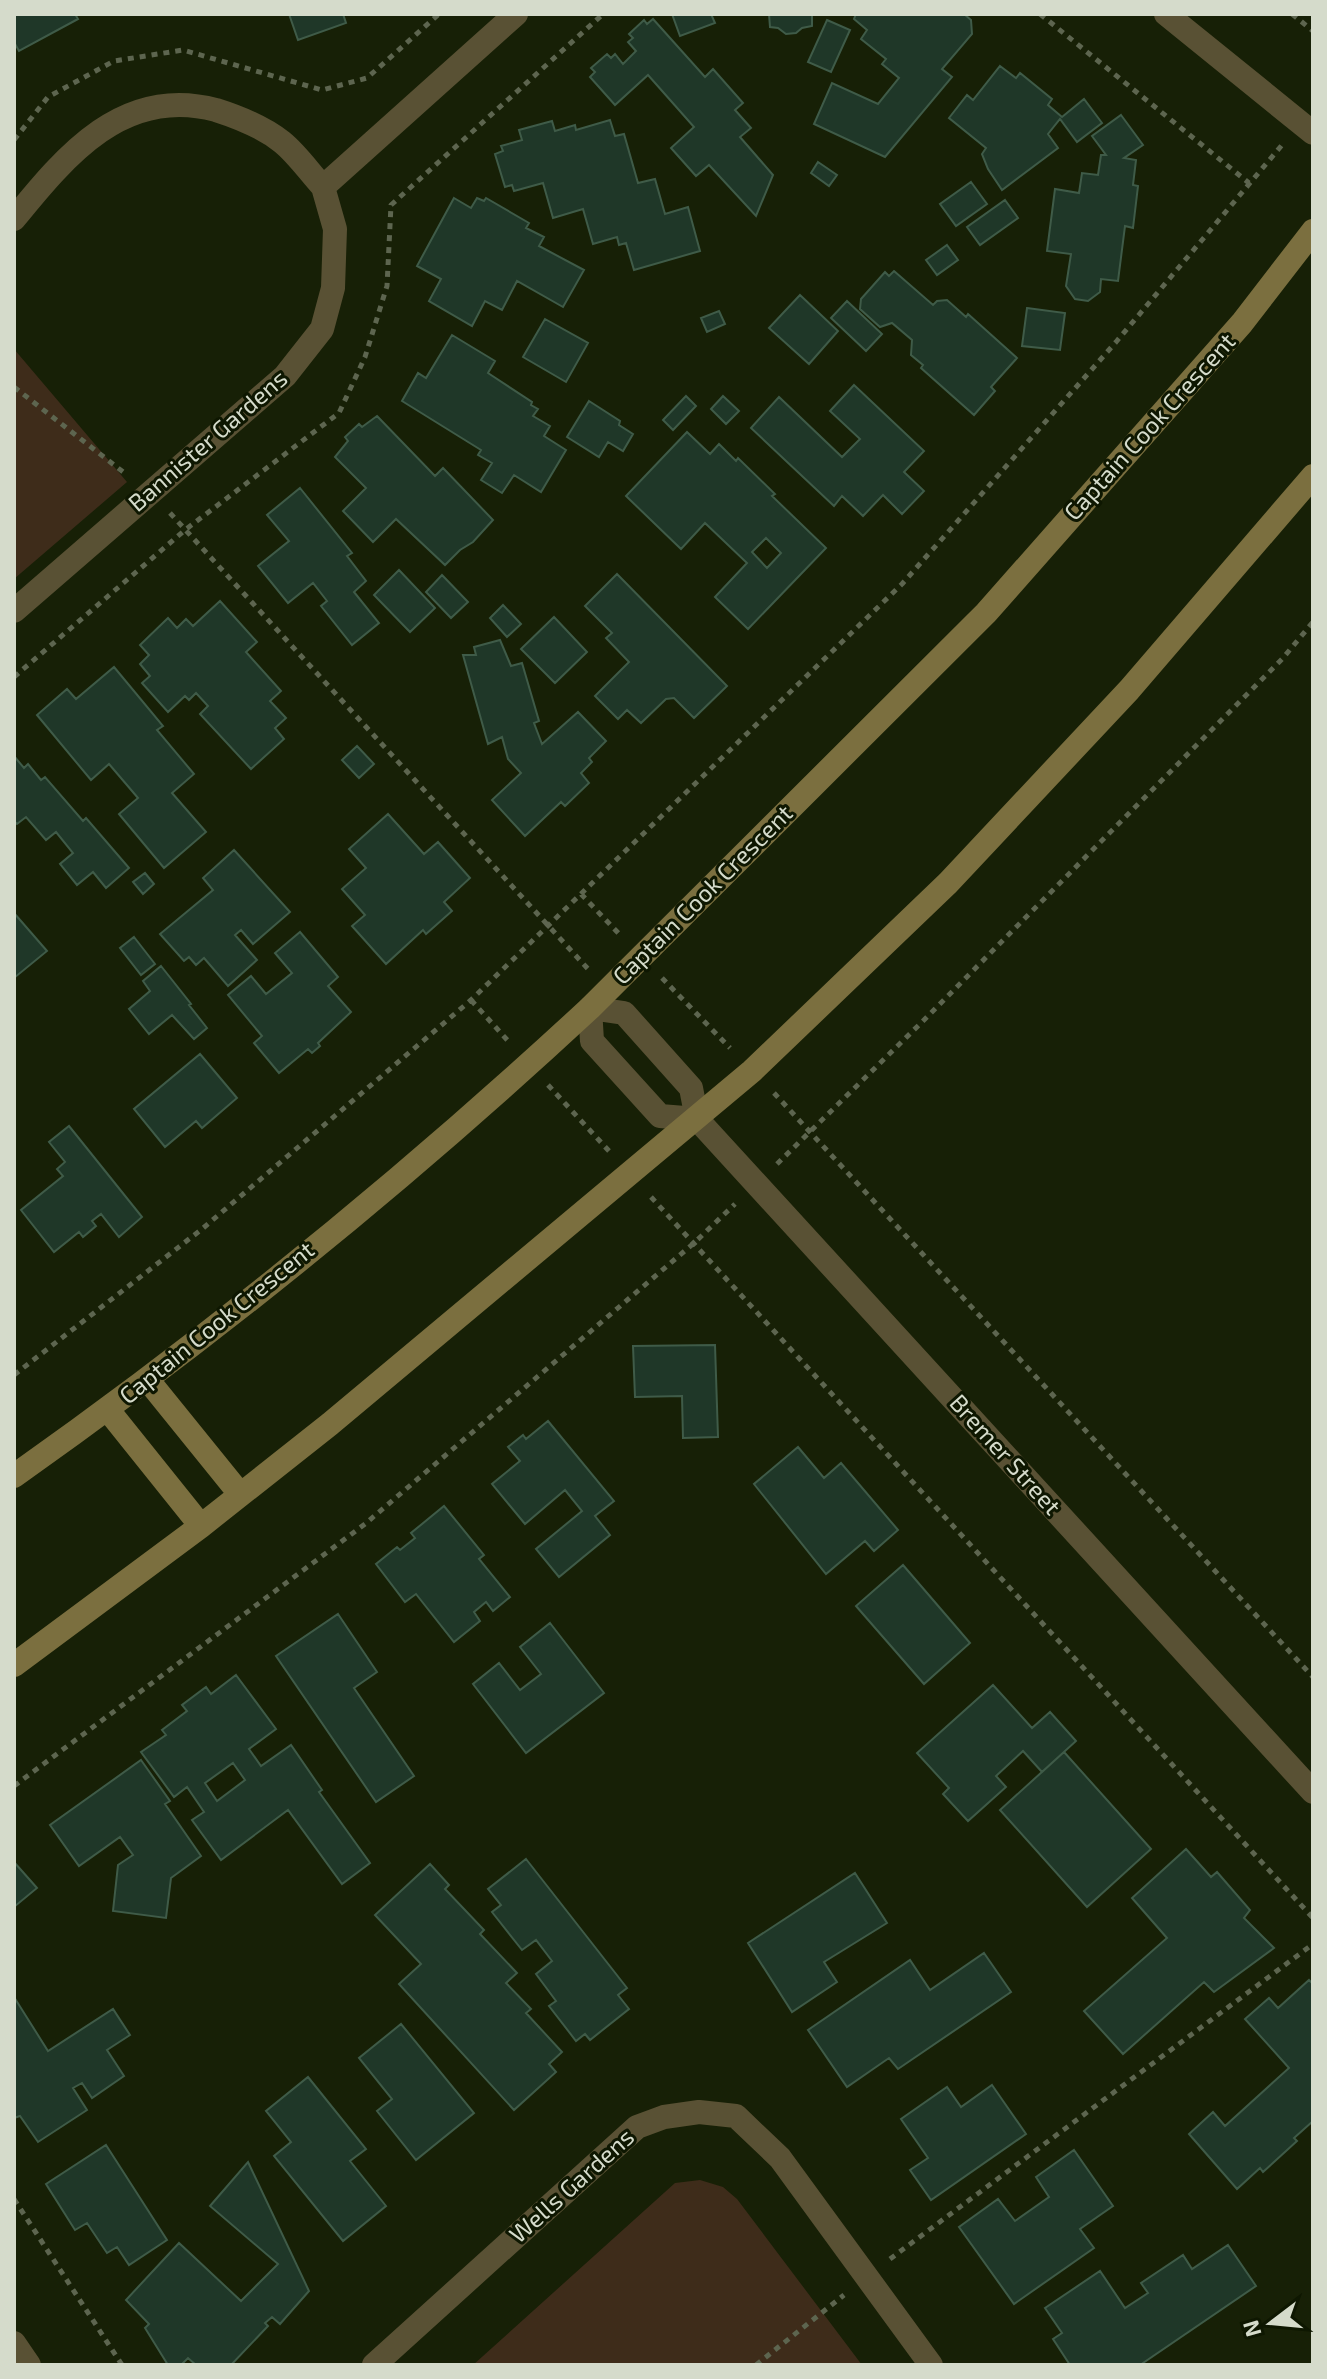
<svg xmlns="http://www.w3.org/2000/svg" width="1327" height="2379" viewBox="0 0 1327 2379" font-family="'Exo 2',sans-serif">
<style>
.green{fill:#3e2c1a}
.building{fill:#1f3728;stroke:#3f5b48;stroke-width:2;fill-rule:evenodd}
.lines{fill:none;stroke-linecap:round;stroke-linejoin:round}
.path{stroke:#5d654f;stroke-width:5;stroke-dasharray:6 6;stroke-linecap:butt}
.street{stroke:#595134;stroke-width:24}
.secondary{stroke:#7b6f3f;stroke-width:24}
.labels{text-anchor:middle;stroke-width:6;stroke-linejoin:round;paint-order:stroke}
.street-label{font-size:24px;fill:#d5dbcb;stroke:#0e1701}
</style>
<rect width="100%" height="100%" fill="#172006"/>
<path class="green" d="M14 349 127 482 14 579Z
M700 2180 723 2187 737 2199 862 2365H473L675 2183Z"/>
<path class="building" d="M14 14H75L78 19 19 51 14 42Z
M289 14H343L346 23 298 40Z
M672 14H711L715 23 680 36Z
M769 14H812V26L802 28 796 33 786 34 778 28 770 27Z
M856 14H964L971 20 972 34 942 69 952 77 885 157 814 124 832 83 878 104 899 78 882 64 886 59 861 39 867 30 854 19Z
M653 19 705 77 713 69 743 103 735 110 751 128 740 137 773 175 756 216 709 165 696 176 671 148 694 127 648 75 615 105 590 77 595 72 591 68 607 54 611 58 615 54 623 64 636 51 628 42 633 38 629 34 644 20 647 24Z
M827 20 850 30 831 72 808 62Z
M1000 66 1016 78 1020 73 1052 99 1048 105 1062 117 1084 99 1102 123 1077 142 1060 119 1048 134 1058 148 1002 190 988 169 982 154 986 148 949 118 967 95 973 100Z
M1121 115 1143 145 1124 158 1136 160 1133 185 1138 186 1133 228 1125 226 1118 281 1101 279 1100 292 1088 301 1075 299 1066 286 1071 254 1047 251 1055 189 1079 193 1082 173 1098 175 1101 155H1106L1092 136Z
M610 120 615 136 624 134 638 183 655 179 665 214 688 207 700 251 634 270 626 243 619 245 617 237 593 244 583 209 553 218 543 183 514 191 512 185 505 187 495 154 503 151 501 146 522 140 519 130 552 121 555 131 575 125 576 130Z
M818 162 837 175 829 186 811 173Z
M971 182 987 204 956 226 940 204Z
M454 198 471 208 477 198 484 201 486 198 529 223 526 228 544 237 539 246 584 270 563 307 517 281 502 310 485 301 472 326 429 301 441 279 417 266Z
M1005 200 1018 218 980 245 967 227Z
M947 245 958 260 937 275 926 260Z
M894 271 933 305 937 301 947 300 966 317 968 314 1017 358 991 387 995 391 974 415 921 368 923 365 911 355 912 340 892 323 880 327 860 309 861 299 885 272 889 276Z
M800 295 838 331 809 364 769 328Z
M847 301 882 334 866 351 831 318Z
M1027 308 1065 313 1060 350 1022 346Z
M719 311 725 324 707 332 701 318Z
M545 319 588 343 566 382 523 357Z
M452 335 495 361 488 373 532 402 531 405 538 409 533 416 550 426 544 436 566 450 541 492 514 475 502 493 481 480 492 463 478 455 481 450 402 401 418 373 426 378Z
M854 385 924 451 904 472 924 491 902 514 883 495 863 516 842 496 834 506 751 428 779 397 842 457 860 439 830 411Z
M686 396 696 406 673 430 663 420Z
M723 396 739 411 726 424 711 409Z
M589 401 620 421 619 425 633 434 623 451 608 442 599 457 567 437Z
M377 416 435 476 443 468 493 520 473 542 460 550 445 565 396 519 373 542 343 511 366 488 335 457 348 441 345 437 359 424 362 427Z
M687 432 710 454 719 444 736 461 738 458 775 494 772 496 826 548 748 629 715 597 747 563 705 523 681 549 626 496ZM766 538 781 553 767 568 752 552Z
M300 488 352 553 347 556 366 581 354 592 379 623 352 645 321 606 327 601 313 583 288 603 258 566 289 541 267 515Z
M399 570 435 608 410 632 374 595Z
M617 574 727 686 694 718 674 698 666 699 641 723 627 710 618 719 595 696 629 662 606 638 612 633 585 606Z
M442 575 468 602 451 618 426 592Z
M220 601 257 642 246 652 281 691 270 701 286 718 275 728 284 739 251 769 200 714 208 706 196 693 189 700 185 696 168 712 142 683 150 676 140 664 149 655 140 645 168 618 177 628 186 619 193 626Z
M503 605 521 624 507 637 490 618Z
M554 617 587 652 555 683 521 649Z
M500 640 511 666 522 663 539 721 534 723 542 744 578 712 606 741 589 758 592 762 581 773 589 783 565 806 561 802 525 836 492 800 521 773 508 759 502 737 488 744 463 655H476L474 647Z
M114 667 163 726 157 730 194 774 172 793 206 832 164 868 119 814 138 798 109 764 91 780 37 715 67 689 76 699Z
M357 746 374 764 359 778 342 760Z
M14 756 24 768 28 764 41 780 45 777 83 821 86 818 129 868 106 888 93 872 77 885 60 864 73 853 56 832 46 840 26 817 17 824 14 821Z
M388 814 424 854 438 842 470 878 444 902 452 911 426 934 423 930 386 964 352 926 365 915 342 889 366 868 349 849Z
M234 850 290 912 253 944 241 930 235 935 257 960 228 986 204 958 196 965 189 957 184 961 160 934 213 890 203 878Z
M145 873 154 884 143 894 133 882Z
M14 913 47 951 14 978Z
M300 932 338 977 328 986 351 1012 318 1043 320 1046 312 1053 308 1049 279 1073 254 1043 262 1036 228 995 251 976 266 994 292 973 275 953Z
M134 937 155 964 141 975 120 948Z
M161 966 191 1004 189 1005 207 1028 194 1039 172 1015 149 1034 129 1009 150 991 143 981Z
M200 1054 237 1098 202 1128 196 1121 165 1147 134 1109Z
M69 1126 142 1217 119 1237 101 1214 92 1221 96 1226 83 1237 79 1232 54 1252 21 1210 63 1176 57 1169 65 1162 49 1142Z
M715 1345 718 1437 683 1438 682 1396 635 1397 633 1346Z
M548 1421 614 1501 595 1516 610 1535 559 1577 536 1549 582 1511 565 1490 525 1524 492 1484 520 1461 508 1447 523 1435 526 1439Z
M798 1447 824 1478 841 1463 898 1530 874 1551 865 1541 826 1574 754 1484Z
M444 1506 484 1555 479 1559 510 1597 493 1611 486 1602 474 1612 480 1621 454 1642 416 1594 405 1602 376 1564 397 1547 400 1550 415 1538 411 1533Z
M903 1565 970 1643 924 1684 856 1606Z
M338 1614 377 1672 354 1688 414 1776 376 1802 276 1656Z
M550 1623 604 1693 526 1753 473 1684 499 1663 520 1690 541 1674 520 1647Z
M236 1675 276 1729 249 1749 261 1766 291 1745 322 1790 319 1792 370 1863 342 1884 288 1810 221 1860 192 1820 204 1812 187 1787 174 1797 141 1752 166 1735 162 1730 187 1711 182 1705 206 1687 211 1694ZM233 1763 245 1780 217 1801 205 1783Z
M993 1685 1032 1728 1050 1712 1076 1741 1042 1772 1023 1751 996 1776 1006 1787 968 1821 943 1794 949 1788 917 1753Z
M1064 1752 1151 1849 1087 1907 1000 1810Z
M141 1760 170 1801 165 1804 201 1856 171 1878 166 1918 113 1911 118 1865 133 1855 120 1837 79 1866 50 1825Z
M1186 1849 1211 1877 1217 1872 1250 1910 1244 1918 1274 1948 1214 1992 1204 1982 1123 2054 1084 2011 1167 1938 1132 1898Z
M526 1859 627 1988 618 1995 629 2009 590 2040 585 2034 576 2041 549 2006 556 2001 536 1974 552 1961 536 1940 522 1950 492 1912 501 1905 488 1889Z
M14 1862 37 1888 14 1907Z
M430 1864 449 1885 445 1889 484 1930 480 1934 517 1973 506 1983 531 2009 526 2013 562 2052 549 2064 556 2072 514 2110 399 1984 421 1964 375 1915Z
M855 1873 887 1923 824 1962 837 1982 792 2012 748 1943Z
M984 1953 1011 1992 898 2069 889 2058 847 2087 808 2030 910 1960 930 1990Z
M1309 1980 1313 1984V2121L1294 2138 1297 2141 1263 2172 1260 2168 1237 2189 1189 2134 1213 2112 1225 2126 1289 2068 1245 2019 1269 1998 1278 2008Z
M14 1997 48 2051 113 2009 130 2035 107 2050 124 2076 92 2098 82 2083 73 2088 87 2110 38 2142 20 2116 14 2118Z
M401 2024 474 2113 416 2160 377 2111 392 2099 359 2058Z
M308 2077 366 2149 350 2161 386 2206 343 2241 274 2156 291 2142 266 2111Z
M992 2085 1026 2134 931 2200 910 2170 928 2158 901 2119 947 2087 961 2107Z
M106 2145 167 2240 129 2265 117 2247 107 2253 87 2223 75 2230 46 2184Z
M1074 2150 1113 2206 1080 2229 1094 2248 1014 2304 959 2227 998 2199 1015 2221 1049 2197 1036 2177Z
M248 2162 309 2291 280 2324 272 2317 265 2323 268 2326 231 2365H196L188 2358 181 2365H168L145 2328 149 2324 126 2300 179 2243 241 2301 278 2264 210 2206Z
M1228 2245 1256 2286 1140 2365H1070L1053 2339 1062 2333 1045 2308 1100 2271 1125 2308 1148 2293 1141 2283 1183 2255 1192 2269Z"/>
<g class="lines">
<path class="path" d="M1040 14 1249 183
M1292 14 1313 31
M14 140 48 97 114 61 183 50 322 90 367 78 439 14
M14 387 127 475
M170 513 588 969
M14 677 185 530 339 413 365 357 387 286 391 205 603 14
M581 894 622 937
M662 978 730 1048
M471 1000 509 1042
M548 1085 609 1151
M774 1093 1313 1677
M777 1164 924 1020 1283 658 1313 622
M651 1197 1313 1918
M14 1375 202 1229 471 1000 902 584 1116 342 1282 145
M14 1786 365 1524 694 1243 735 1204
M14 2199 122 2365
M890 2259 1313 1944
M756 2365 844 2295"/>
<path class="street" d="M1166 14 1313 133
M14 219C66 155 124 85 216 110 238 117 263 127 282 142 297 154 310 173 323 187L516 14
M14 611 285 376 322 329 333 288 335 229 323 187
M697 1119 660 1116 592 1041 590 1008 624 1013 691 1088 697 1119 1313 1792
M14 2343 29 2365
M374 2365 637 2127 664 2117 699 2112 736 2116 780 2158 931 2365"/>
<path class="secondary" d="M147 1379 240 1494
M108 1410 201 1526
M14 1476C215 1334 409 1176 590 1008L986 613 1242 323 1313 231
M14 1665 201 1526 330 1424 752 1071 948 883 1129 690 1313 476"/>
</g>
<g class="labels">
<g class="street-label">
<text transform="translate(1150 427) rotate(-48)" y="8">Captain Cook Crescent</text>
<text transform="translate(208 441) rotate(-41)" y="8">Bannister Gardens</text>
<text transform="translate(703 895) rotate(-45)" y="8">Captain Cook Crescent</text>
<text transform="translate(217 1323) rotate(-39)" y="8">Captain Cook Crescent</text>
<text transform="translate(1005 1455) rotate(48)" y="8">Bremer Street</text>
<text transform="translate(572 2186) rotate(-42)" y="8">Wells Gardens</text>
</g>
</g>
<rect width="1327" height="2379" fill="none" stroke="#d5dbcb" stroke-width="32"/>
<g transform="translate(1271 2323) rotate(254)" stroke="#0e1701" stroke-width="6" paint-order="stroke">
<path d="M0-6L14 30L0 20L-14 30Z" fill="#d5dbcb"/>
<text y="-12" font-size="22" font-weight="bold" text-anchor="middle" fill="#d5dbcb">N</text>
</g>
</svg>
